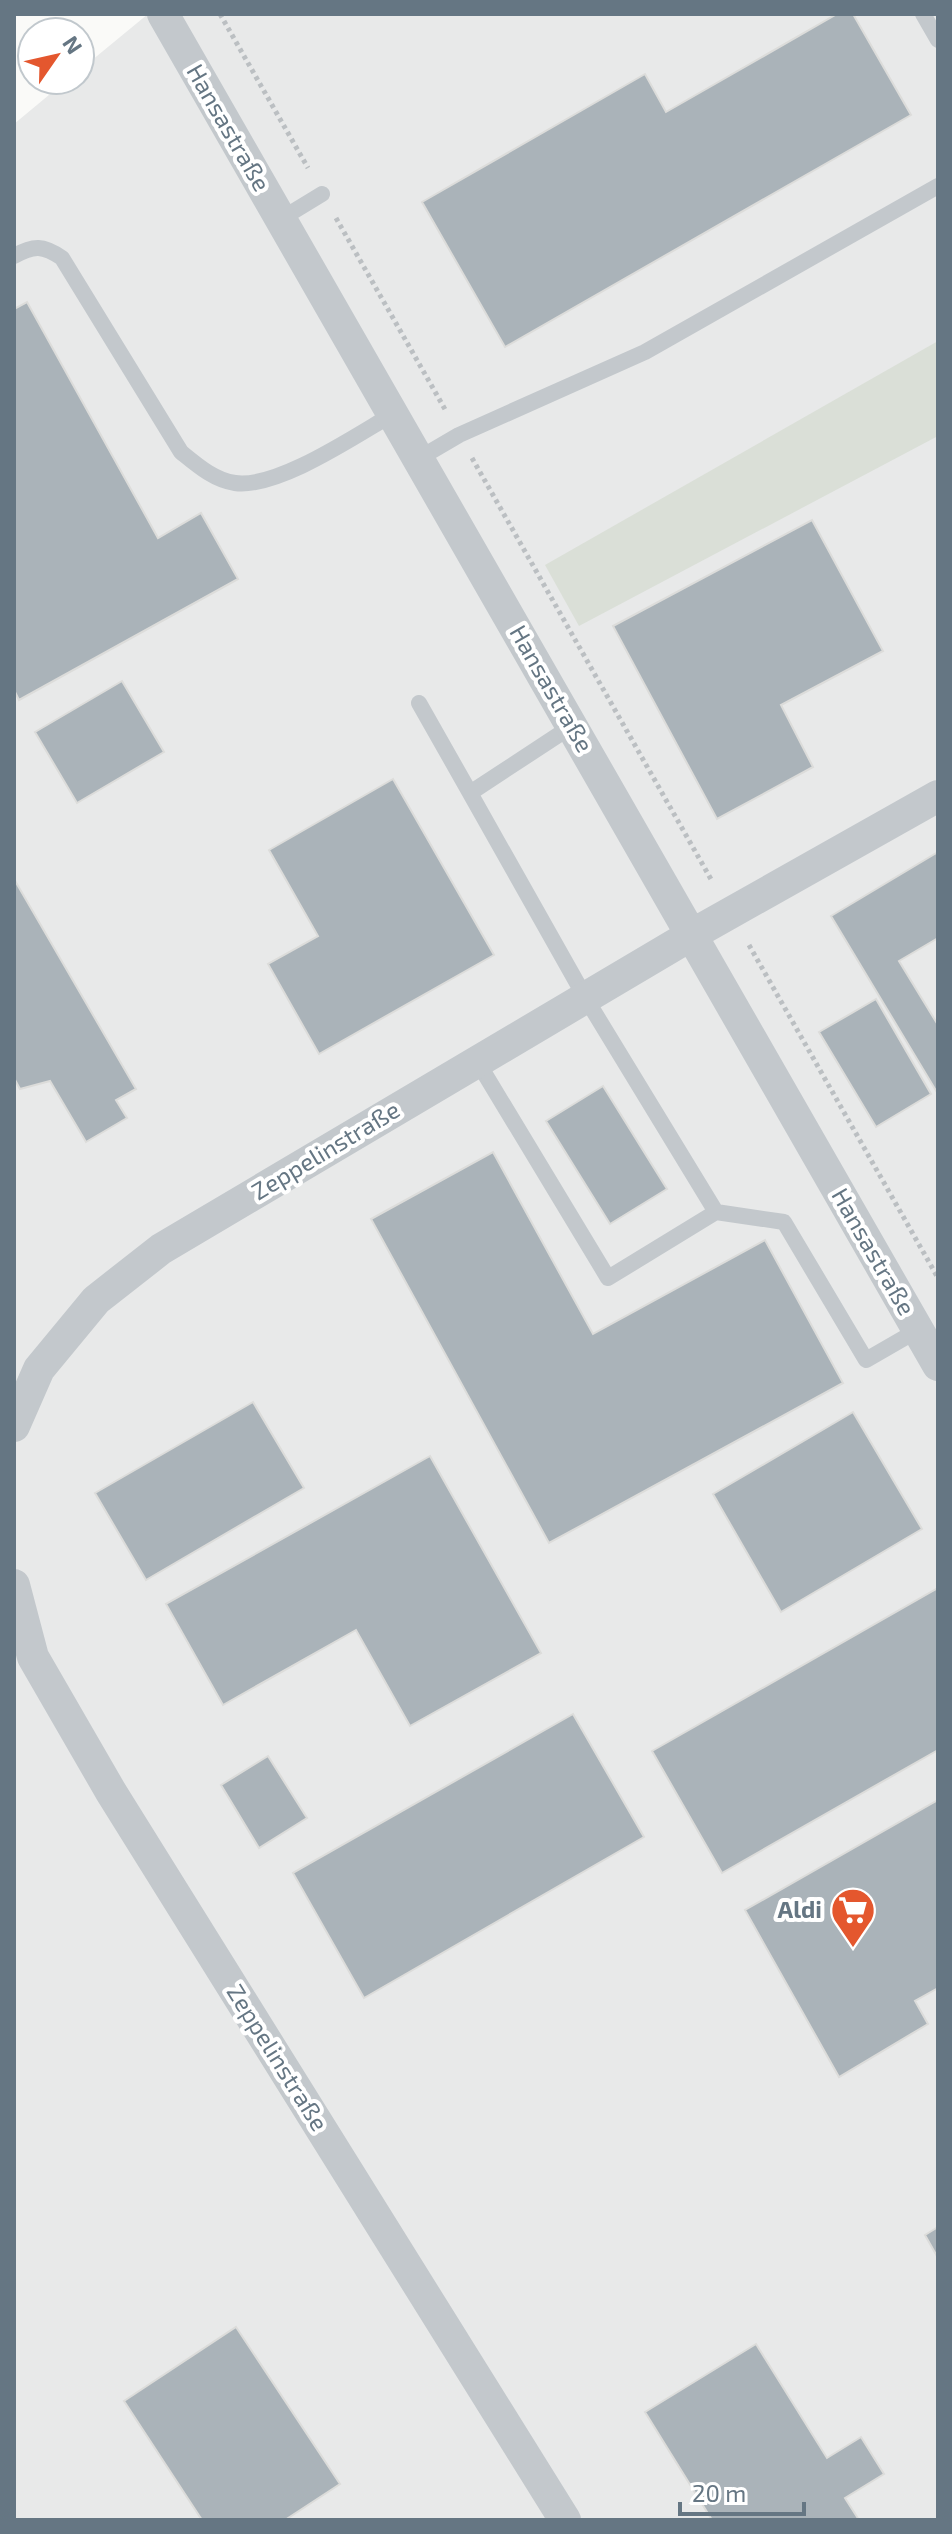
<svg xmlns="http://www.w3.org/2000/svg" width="952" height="2534" viewBox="0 0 952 2534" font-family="'Exo 2',sans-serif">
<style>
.built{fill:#e8e9e9}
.green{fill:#dadfd7}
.building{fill:#aab3b9;stroke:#dcdcda;stroke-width:2}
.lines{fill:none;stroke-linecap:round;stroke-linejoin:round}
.path{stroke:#bbbfc2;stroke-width:5;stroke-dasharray:4 4;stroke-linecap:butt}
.service{stroke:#c3c8cc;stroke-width:16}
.minor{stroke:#c3c8cc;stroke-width:32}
.labels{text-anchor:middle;stroke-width:8;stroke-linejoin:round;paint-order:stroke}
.street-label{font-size:24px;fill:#657683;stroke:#fff}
.poi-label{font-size:24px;font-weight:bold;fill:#657683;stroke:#fff;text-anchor:end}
</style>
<rect width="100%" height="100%" fill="#fafaf8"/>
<path class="built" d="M148 14H938V2520H14V124L67 80H80V70Z"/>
<path class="green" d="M938 341V436L579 626 545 565Z"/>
<path class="building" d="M837 14H853L911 115 505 347 422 202 645 74 666 112Z
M27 302 158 538 201 513 238 579 19 700 14 690V309Z
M812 520 883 651 781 705 813 767 717 819 613 626Z
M122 681 164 752 77 803 35 732Z
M393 779 494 955 319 1054 268 964 318 936 269 850Z
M938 852V938L899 961 938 1025V1094L831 916Z
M14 879 136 1089 116 1100 127 1118 86 1142 50 1081 20 1089 14 1078Z
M876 999 931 1094 876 1127 819 1032Z
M603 1086 667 1189 610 1224 546 1121Z
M493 1152 593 1334 765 1240 843 1383 549 1543 371 1219Z
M253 1402 304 1488 146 1580 95 1493Z
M853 1412 922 1529 781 1612 713 1494Z
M430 1456 541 1653 410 1726 356 1630 223 1705 166 1604Z
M938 1588V1750L722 1873 652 1751Z
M573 1714 644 1837 364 1998 293 1873Z
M268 1756 307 1818 259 1848 221 1785Z
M938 1800V1988L915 2001 928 2024 839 2077 745 1910Z
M938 2227V2258L925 2235Z
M236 2327 340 2484 285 2520H202L124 2401Z
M756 2344 827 2458 861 2437 884 2474 845 2498 859 2520H712L645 2412Z"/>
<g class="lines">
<path class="path" d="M220 14 308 168
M336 218 446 411
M472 458 712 881
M749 945 938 1278"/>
<path class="service" d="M923 14 938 40
M281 219 322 194
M14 256C34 245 43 245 62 258L181 452C197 465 214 480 235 483 277 489 355 436 393 414
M418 459 459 435 645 352 938 186
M419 703 470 793
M572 726 470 793 585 997 716 1212 784 1222 866 1360 918 1330
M477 1061 608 1278 716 1212"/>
<path class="minor" d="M163 14 938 1365
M14 1426 39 1369 96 1300 161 1249 693 934 938 796
M14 1585 33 1657 111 1792 565 2520"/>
</g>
<defs>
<g id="supermarket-pin" transform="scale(2.3)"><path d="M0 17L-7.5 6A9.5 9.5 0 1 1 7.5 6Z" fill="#e4572e" stroke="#fff"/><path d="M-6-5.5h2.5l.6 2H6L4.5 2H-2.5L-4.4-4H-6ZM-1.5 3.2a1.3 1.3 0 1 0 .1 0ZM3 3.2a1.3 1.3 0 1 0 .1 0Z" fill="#fff"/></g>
</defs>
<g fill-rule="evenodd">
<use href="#supermarket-pin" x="853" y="1910"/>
</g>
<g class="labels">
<g class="street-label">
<text transform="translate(228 128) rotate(60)" y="8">Hansastraße</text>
<text transform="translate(551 689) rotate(60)" y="8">Hansastraße</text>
<text transform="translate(326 1151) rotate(-31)" y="8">Zeppelinstraße</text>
<text transform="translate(873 1252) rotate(60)" y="8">Hansastraße</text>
<text transform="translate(277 2058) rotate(58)" y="8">Zeppelinstraße</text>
</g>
<g class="poi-label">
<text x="822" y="1918">Aldi</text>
</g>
</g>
<rect width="952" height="2534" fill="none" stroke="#657683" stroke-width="32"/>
<g transform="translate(56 56) rotate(56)"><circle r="38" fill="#ffffff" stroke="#c1c8cd" stroke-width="2"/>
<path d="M0-6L14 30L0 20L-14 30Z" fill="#e4572e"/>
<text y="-12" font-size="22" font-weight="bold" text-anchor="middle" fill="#657683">N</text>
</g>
<path d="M680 2502v12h124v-12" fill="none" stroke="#657683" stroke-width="4"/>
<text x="692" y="2502" font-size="24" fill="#657683" stroke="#ffffff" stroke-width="6" paint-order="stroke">20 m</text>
</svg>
